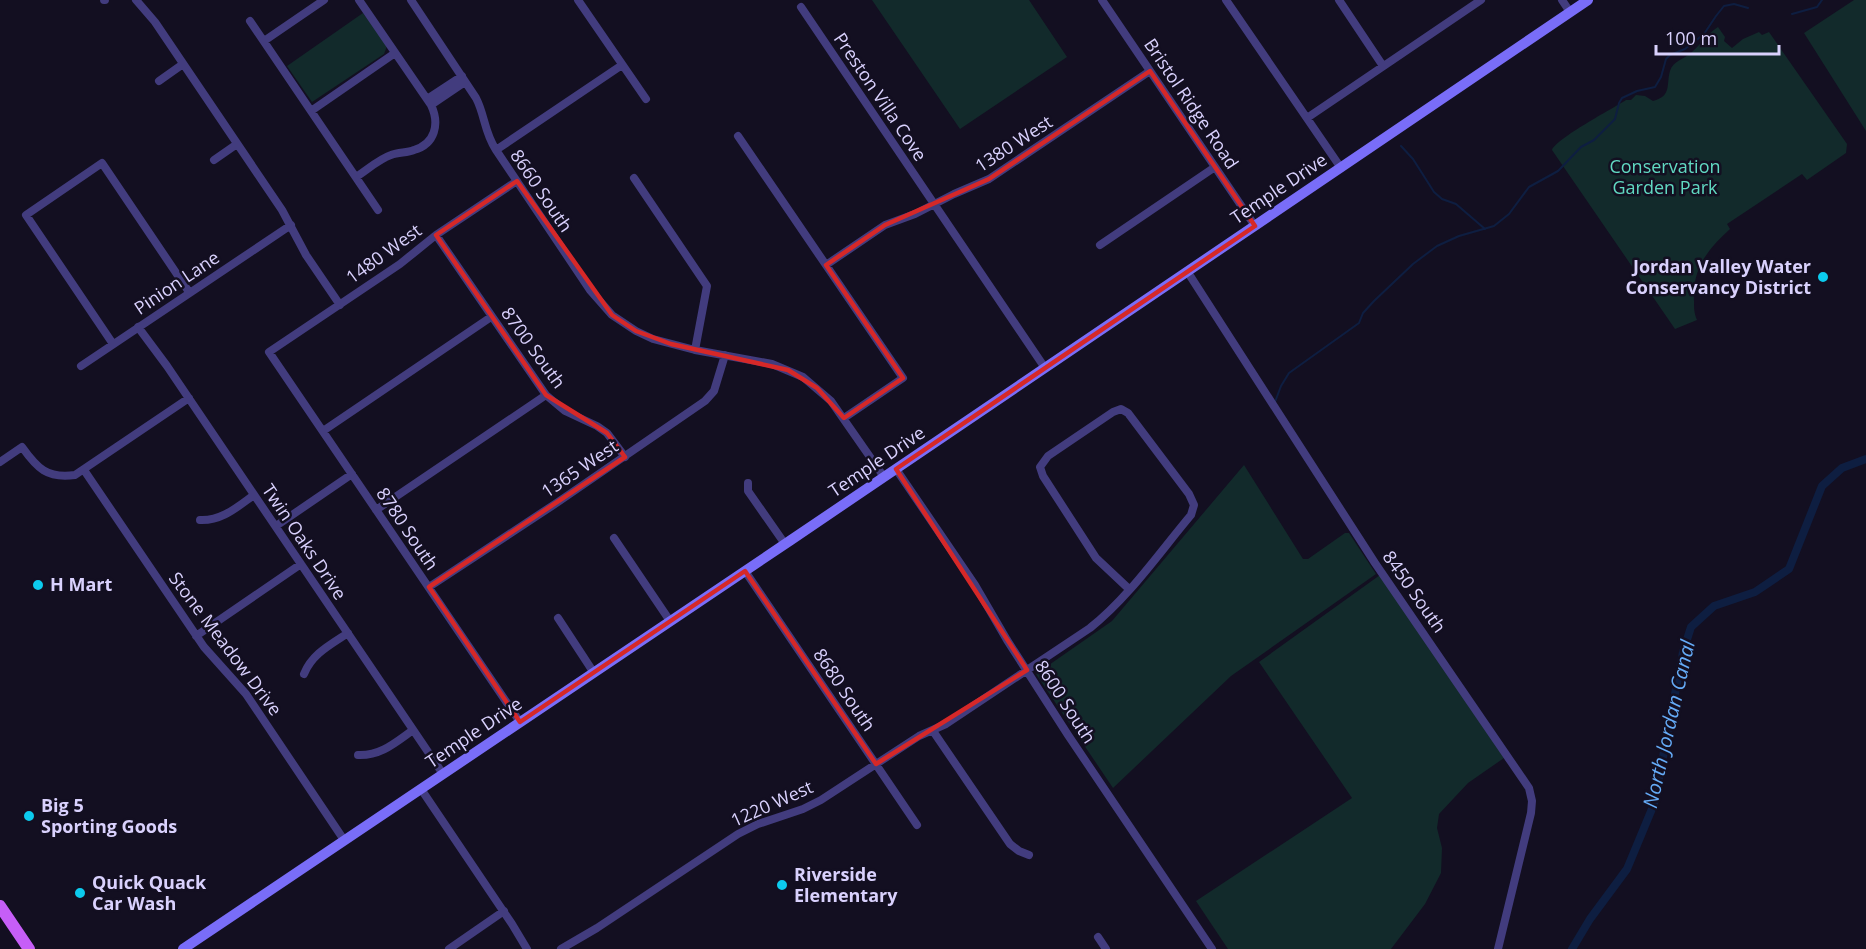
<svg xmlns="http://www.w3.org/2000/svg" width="1866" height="949" viewBox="0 0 1866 949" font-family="'Open Sans',sans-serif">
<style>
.green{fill:#122a2b}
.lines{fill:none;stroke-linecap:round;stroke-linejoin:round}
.stream{stroke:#0e1e41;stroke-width:2}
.canal{stroke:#0e1e41;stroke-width:8}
.street{stroke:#423c7e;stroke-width:8}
.secondary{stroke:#796df8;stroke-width:10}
.primary{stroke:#c65ef7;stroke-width:12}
.marked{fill:none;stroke:#d62828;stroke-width:4.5;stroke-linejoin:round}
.poi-dot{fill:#0ccbee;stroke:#130f21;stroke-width:2}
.labels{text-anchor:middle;stroke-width:5;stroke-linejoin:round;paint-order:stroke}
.street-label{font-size:18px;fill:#d9d1fd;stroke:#130f21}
.park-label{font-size:18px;fill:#61d9c2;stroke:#130f21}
.poi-label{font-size:18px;font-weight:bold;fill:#d9d1fd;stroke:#130f21;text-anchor:start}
.water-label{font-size:20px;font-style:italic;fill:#65abf7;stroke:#130f21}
</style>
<rect width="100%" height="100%" fill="#130f21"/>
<path class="green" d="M872 0H1029L1067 57 960 129Z
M1854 0H1866V131L1804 33Z
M363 13 387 46 384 54 312 102 287 66Z
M1718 27 1725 37 1724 41 1732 48 1743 39 1759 32 1762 35 1769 32 1847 144 1846 153 1807 180 1802 174 1727 224 1730 229C1707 250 1692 269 1694 301 1694 308 1694 313 1697 320L1675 329 1552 150C1557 138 1612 109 1626 100H1631L1636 95 1645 96 1653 101C1672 96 1666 85 1670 71 1673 61 1684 59 1691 53 1701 44 1707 34 1718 27Z
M1244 465 1303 559H1308L1345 533H1349L1376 574 1231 676 1113 788 1036 674 1112 621Z
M1380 575 1504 758 1468 783 1439 814 1437 828 1442 848 1441 873 1425 904 1391 949H1228L1196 901 1352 798 1259 662Z"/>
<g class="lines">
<path class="stream" d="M1792 14 1817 7 1822 0
M1401 146 1413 159 1434 192 1442 199 1456 204 1485 229
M1275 402 1281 386 1289 373 1359 323 1363 313 1374 301 1413 264 1437 246 1459 236 1494 226 1509 214 1529 187 1558 171 1581 147 1594 140 1615 119 1619 103 1622 98 1637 91 1655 87 1661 77 1666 59 1670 55 1685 49 1704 34 1716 16 1724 6 1734 4 1748 8"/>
<path class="canal" d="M1572 949 1590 919 1627 869 1654 804 1683 652 1691 627 1714 606 1755 592 1789 569 1822 486 1842 468 1866 459"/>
<path class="street" d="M104 0H105
M136 0 155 22 282 210 306 255 340 305
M411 0 476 98C485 115 484 132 496 150L590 290 612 315 636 331 653 339 695 350 772 364 803 377 831 401 884 477
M578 0 646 99
M1102 0 1255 226
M1226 0 1341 168
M1339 0 1383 66
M1562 0 1570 12
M801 7 1045 368
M250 21 378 210
M264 41 324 0
M159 81 183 64
M427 99 462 76
M431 105 465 82
M311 111 395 53
M1307 118 1481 0
M738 136 903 378 844 418
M496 150 622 65
M214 160 237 144
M356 177C367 170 379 159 391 155 399 152 407 153 414 150 435 144 440 124 431 105L359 0
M634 178 707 286 695 350
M517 181 436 235 400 264 269 352 520 722
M436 235 546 395 565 411 597 426 607 433 625 457
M1100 245 1215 167
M826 265 885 225 915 214 954 194 989 179 1150 71
M1187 271 1375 563 1529 788 1532 801 1531 813 1498 949
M138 327 167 366 443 774
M113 344 26 215 102 163 189 292
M81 366 291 225
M323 431 491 317
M0 462 22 447C37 468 47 479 75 475L189 398
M896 469 975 585 1007 640 1068 735 1212 949
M84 470 204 647 246 694 344 840
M748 483V491L785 544
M376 510 546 395
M200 520C222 521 237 507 254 495
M276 526 352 474
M614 538 670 621
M745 571 917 825
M429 587 558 502 705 401 714 391 725 355
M558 618 594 673
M196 636 301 564
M304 674C312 654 330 645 348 633
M933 731 1010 844 1019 851 1029 855
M358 755C381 756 396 742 413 730
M421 789 512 924 527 949
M1098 937 1106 949
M449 949 504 911
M561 949 597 928 738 834 758 824 803 809 821 800 919 736 946 724 1090 628C1129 597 1159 553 1191 515L1194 505 1189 494 1128 413 1121 409 1113 412 1048 456 1040 467 1043 476 1096 558 1129 589"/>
<path class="secondary" d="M183 949 791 540 1588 0"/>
<path class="primary" d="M0 906 29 949"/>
</g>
<path class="marked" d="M1150 71 1255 226 896 469 1027 670 876 764 745 571 520 722 429 587 625 457 607 433 546 395 436 235 517 181 612 315 636 331 671 344 788 370 817 388 844 418 903 378 826 265 885 225 989 179Z"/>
<g class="poi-dot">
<circle cx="1823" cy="277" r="6"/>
<circle cx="38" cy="585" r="6"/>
<circle cx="29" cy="816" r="6"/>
<circle cx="782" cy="885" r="6"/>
<circle cx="80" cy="893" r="6"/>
</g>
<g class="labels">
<g class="street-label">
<text transform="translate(880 97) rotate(56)" y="6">Preston Villa Cove</text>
<text transform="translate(1191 104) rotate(56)" y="6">Bristol Ridge Road</text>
<text transform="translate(1014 144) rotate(-33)" y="6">1380 West</text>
<text transform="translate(1279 189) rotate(-34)" y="6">Temple Drive</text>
<text transform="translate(541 191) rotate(56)" y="6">8660 South</text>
<text transform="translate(384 254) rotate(-36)" y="6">1480 West</text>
<text transform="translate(177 283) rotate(-34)" y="6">Pinion Lane</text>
<text transform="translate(533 348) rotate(54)" y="6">8700 South</text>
<text transform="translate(877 462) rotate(-34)" y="6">Temple Drive</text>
<text transform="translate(580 469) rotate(-34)" y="6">1365 West</text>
<text transform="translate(407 529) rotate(56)" y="6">8780 South</text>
<text transform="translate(304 542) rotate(56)" y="6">Twin Oaks Drive</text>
<text transform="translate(1414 592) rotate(55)" y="6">8450 South</text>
<text transform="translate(225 644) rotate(53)" y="6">Stone Meadow Drive</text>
<text transform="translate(844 690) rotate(56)" y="6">8680 South</text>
<text transform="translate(1065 702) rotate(57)" y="6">8600 South</text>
<text transform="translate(474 733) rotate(-34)" y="6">Temple Drive</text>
<text transform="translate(772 804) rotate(-24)" y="6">1220 West</text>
</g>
<g class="park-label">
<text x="1665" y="173">Conservation<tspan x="1665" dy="21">Garden Park</tspan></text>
</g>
<g class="poi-label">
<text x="1811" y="273" text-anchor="end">Jordan Valley Water<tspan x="1811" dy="21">Conservancy District</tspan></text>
<text x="50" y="591">H Mart</text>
<text x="41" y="812">Big 5<tspan x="41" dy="21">Sporting Goods</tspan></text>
<text x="794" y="881">Riverside<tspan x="794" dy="21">Elementary</tspan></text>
<text x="92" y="889">Quick Quack<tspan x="92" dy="21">Car Wash</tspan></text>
</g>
<g class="water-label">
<text transform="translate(1669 724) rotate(-77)" y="7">North Jordan Canal</text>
</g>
</g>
<path d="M1656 45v9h123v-9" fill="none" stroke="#d9d1fd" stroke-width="3"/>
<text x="1665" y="45" font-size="18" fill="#d9d1fd" stroke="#130f21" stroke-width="4.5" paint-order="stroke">100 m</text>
</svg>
